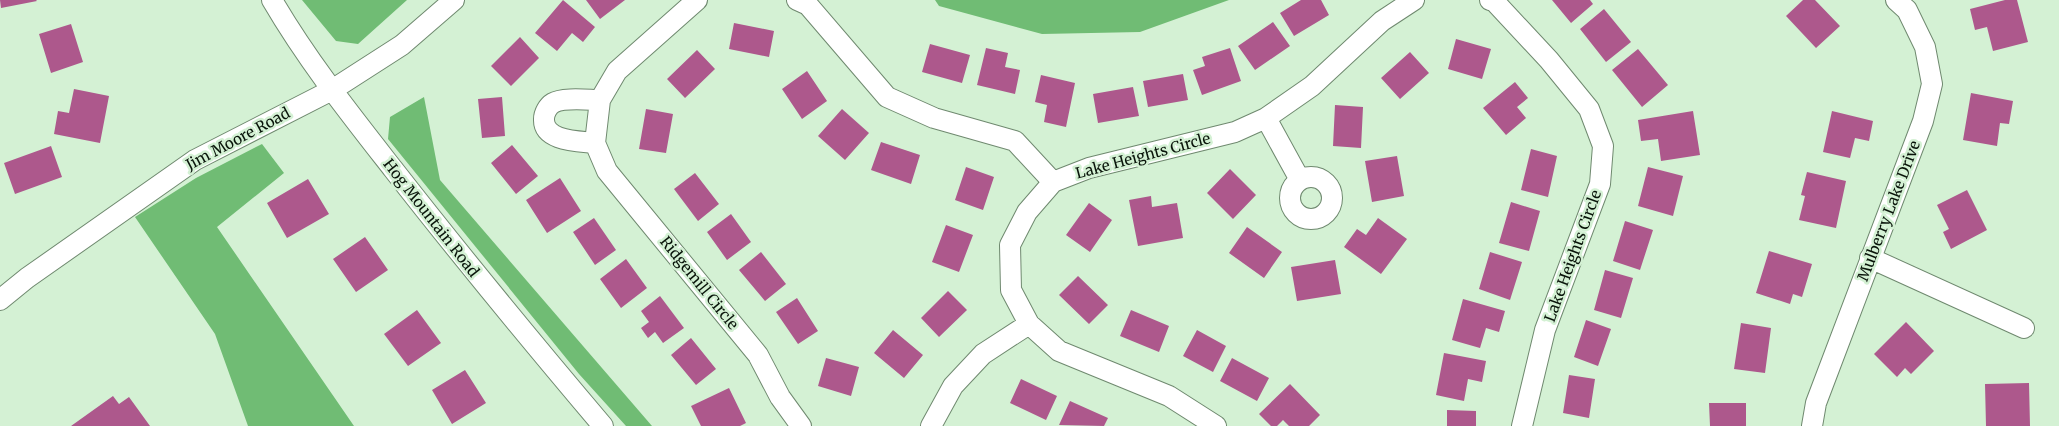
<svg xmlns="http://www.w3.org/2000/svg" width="2059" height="426" viewBox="0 0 2059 426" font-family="Merriweather,serif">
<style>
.forest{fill:#70bc74}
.building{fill:#ad588c}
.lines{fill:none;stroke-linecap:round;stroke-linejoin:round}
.minor-casing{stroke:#6f896f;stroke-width:22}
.minor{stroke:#fff;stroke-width:20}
.labels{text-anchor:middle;stroke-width:5;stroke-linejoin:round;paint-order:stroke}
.street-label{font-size:15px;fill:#09140a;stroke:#d4f1d4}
</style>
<rect width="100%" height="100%" fill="#d4f1d4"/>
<path class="forest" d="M302 0H407L358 44 336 41Z
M935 0H1229L1140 32 1042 34 939 6Z
M424 97 440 180 652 426H626L579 374 388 139 390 117Z
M262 144 284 173 217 227 354 426H248L215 334 135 217 196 178Z"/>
<path class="building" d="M0 0H36L37 1 1 8Z
M563 0 595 27 583 42 572 33 557 51 535 33Z
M586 0H625L600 19Z
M1301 0H1321L1329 15 1294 36 1280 13Z
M1552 0H1590L1593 4 1571 23Z
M1803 0H1815L1840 26 1816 48 1786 16Z
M2005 0H2017L2028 42 1993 51 1987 27 1975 30 1970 9Z
M1604 9 1631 42 1606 62 1580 29Z
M1273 22 1290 46 1255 70 1238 46Z
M734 23 774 31 769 57 729 49Z
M71 24 83 62 51 73 39 34Z
M520 37 539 58 511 86 491 66Z
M1456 39 1491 49 1482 79 1448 69Z
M930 44 970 55 962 83 922 72Z
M986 48 1008 53 1005 67 1020 70 1015 94 977 85Z
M1230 48 1241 81 1202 95 1193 70 1205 66 1202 57Z
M1638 49 1668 85 1642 107 1612 70Z
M697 50 715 69 685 98 667 79Z
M1410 52 1429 73 1400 99 1381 78Z
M807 71 827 101 802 119 782 89Z
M1183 74 1188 100 1148 107 1143 81Z
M1041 75 1075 83 1066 127 1044 122 1047 105 1035 102Z
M1515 82 1528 98 1517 107 1526 118 1506 135 1483 108Z
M1133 87 1139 116 1098 123 1093 94Z
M74 89 109 96 100 143 54 134 58 111 69 113Z
M1971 93 2013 101 2009 124 2000 123 1997 146 1963 140Z
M502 97 505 136 482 138 478 99Z
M1335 105 1363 107 1361 148 1333 146Z
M646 109 673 114 666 153 639 149Z
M842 109 869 133 845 160 818 136Z
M1693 111 1700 155 1661 161 1658 139 1641 141 1638 120Z
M1832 111 1873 121 1869 141 1855 138 1850 158 1823 152Z
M881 142 920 155 911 184 871 170Z
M512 145 538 176 516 194 491 163Z
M51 146 62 177 15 194 4 163Z
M1531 149 1557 156 1548 197 1521 190Z
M1397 156 1404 196 1372 202 1365 161Z
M966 167 994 177 983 210 955 200Z
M1648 167 1683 176 1673 216 1638 206Z
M1230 169 1256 195 1233 219 1207 193Z
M1807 172 1846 181 1836 228 1799 220 1805 196 1801 195Z
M695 173 719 204 698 221 674 189Z
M560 178 581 211 547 233 526 200Z
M308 179 329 214 287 238 267 203Z
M1967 190 1987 230 1951 249 1943 232 1949 229 1937 205Z
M1151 196 1152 207 1177 203 1183 238 1138 246 1129 200Z
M1511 202 1540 211 1529 251 1499 243Z
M1089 203 1112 220 1090 252 1066 235Z
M731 214 751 242 727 260 707 232Z
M594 218 616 250 595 265 573 232Z
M1378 218 1407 239 1381 274 1344 247 1357 229 1366 235Z
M1625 221 1653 230 1640 270 1613 261Z
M946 225 973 235 959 272 932 262Z
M1247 227 1282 252 1264 278 1229 253Z
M365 237 388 270 356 292 333 259Z
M1769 251 1812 264 1802 297 1793 294 1790 304 1756 293Z
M761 252 786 284 765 301 739 270Z
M1490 252 1522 262 1510 300 1479 289Z
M626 259 647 288 621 308 600 279Z
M1335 260 1341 294 1297 301 1291 267Z
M1605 270 1633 278 1621 318 1594 310Z
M1078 276 1108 305 1089 324 1059 295Z
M948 291 967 310 939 337 921 318Z
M660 296 684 328 663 343 655 332 648 338 641 328 649 322 641 311Z
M797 298 818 331 798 344 776 312Z
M1463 299 1505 311 1499 332 1486 328 1480 348 1452 340Z
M417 310 441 343 408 366 384 334Z
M1131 310 1169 326 1159 352 1120 336Z
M1586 320 1611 329 1598 366 1574 357Z
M1906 322 1934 351 1911 374 1905 368 1897 377 1874 354Z
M1741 323 1771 328 1765 373 1734 369Z
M893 330 923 355 904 378 874 353Z
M1197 330 1226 346 1213 372 1183 356Z
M691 338 716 369 696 385 671 355Z
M1444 353 1486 361 1482 382 1468 379 1464 401 1436 395Z
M826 358 859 367 851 396 818 386Z
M1232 358 1269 378 1257 401 1220 381Z
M465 370 486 403 452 424 432 390Z
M1569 375 1595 379 1589 418 1563 413Z
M1021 379 1057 396 1046 420 1010 403Z
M2029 383 2030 426H1986L1985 384Z
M1290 384 1320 415 1309 426H1289L1283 420 1277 426H1271L1259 414Z
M729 388 746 423 740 426H701L691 406Z
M113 396 119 404 129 397 150 426H71Z
M1070 401 1108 418 1104 426 1059 425Z
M1709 403H1746V426H1710Z
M1447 410 1476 411V426H1447Z"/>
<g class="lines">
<g class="minor-casing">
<path id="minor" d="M272 0C307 60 350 114 393 169 461 256 531 341 603 426
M697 0 617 71 600 100 595 143 607 171 758 355 780 397 801 426
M797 0 808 5 887 97 934 118 1015 141 1053 182
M1490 0 1494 1 1549 60 1589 109 1603 146 1600 184 1545 330 1522 426
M1266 118 1300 180
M595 143C580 141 543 142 544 119 544 113 548 106 553 103 563 97 589 100 600 100
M1290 198a21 21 0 1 1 42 0a21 21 0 1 1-42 0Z
M1870 258 2024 328
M0 300 27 278 195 160 332 90 402 45 454 0
M931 426 953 386 983 354 1029 324
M1216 426 1169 396 1059 351 1029 324 1011 290 1010 245 1027 212 1053 182 1089 168 1235 132 1266 118 1312 86 1382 21 1414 0
M1812 426 1816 403 1923 121 1932 84 1925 47 1907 10 1896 0"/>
</g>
<use href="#minor" class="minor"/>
</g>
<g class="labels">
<g class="street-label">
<text transform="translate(238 139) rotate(-28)" y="5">Jim Moore Road</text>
<text transform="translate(1143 156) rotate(-15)" y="5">Lake Heights Circle</text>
<text transform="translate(1889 211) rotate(-69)" y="5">Mulberry Lake Drive</text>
<text transform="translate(431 218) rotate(52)" y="5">Hog Mountain Road</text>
<text transform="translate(1573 256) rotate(-70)" y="5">Lake Heights Circle</text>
<text transform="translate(699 283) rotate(51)" y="5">Ridgemill Circle</text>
</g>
</g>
</svg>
